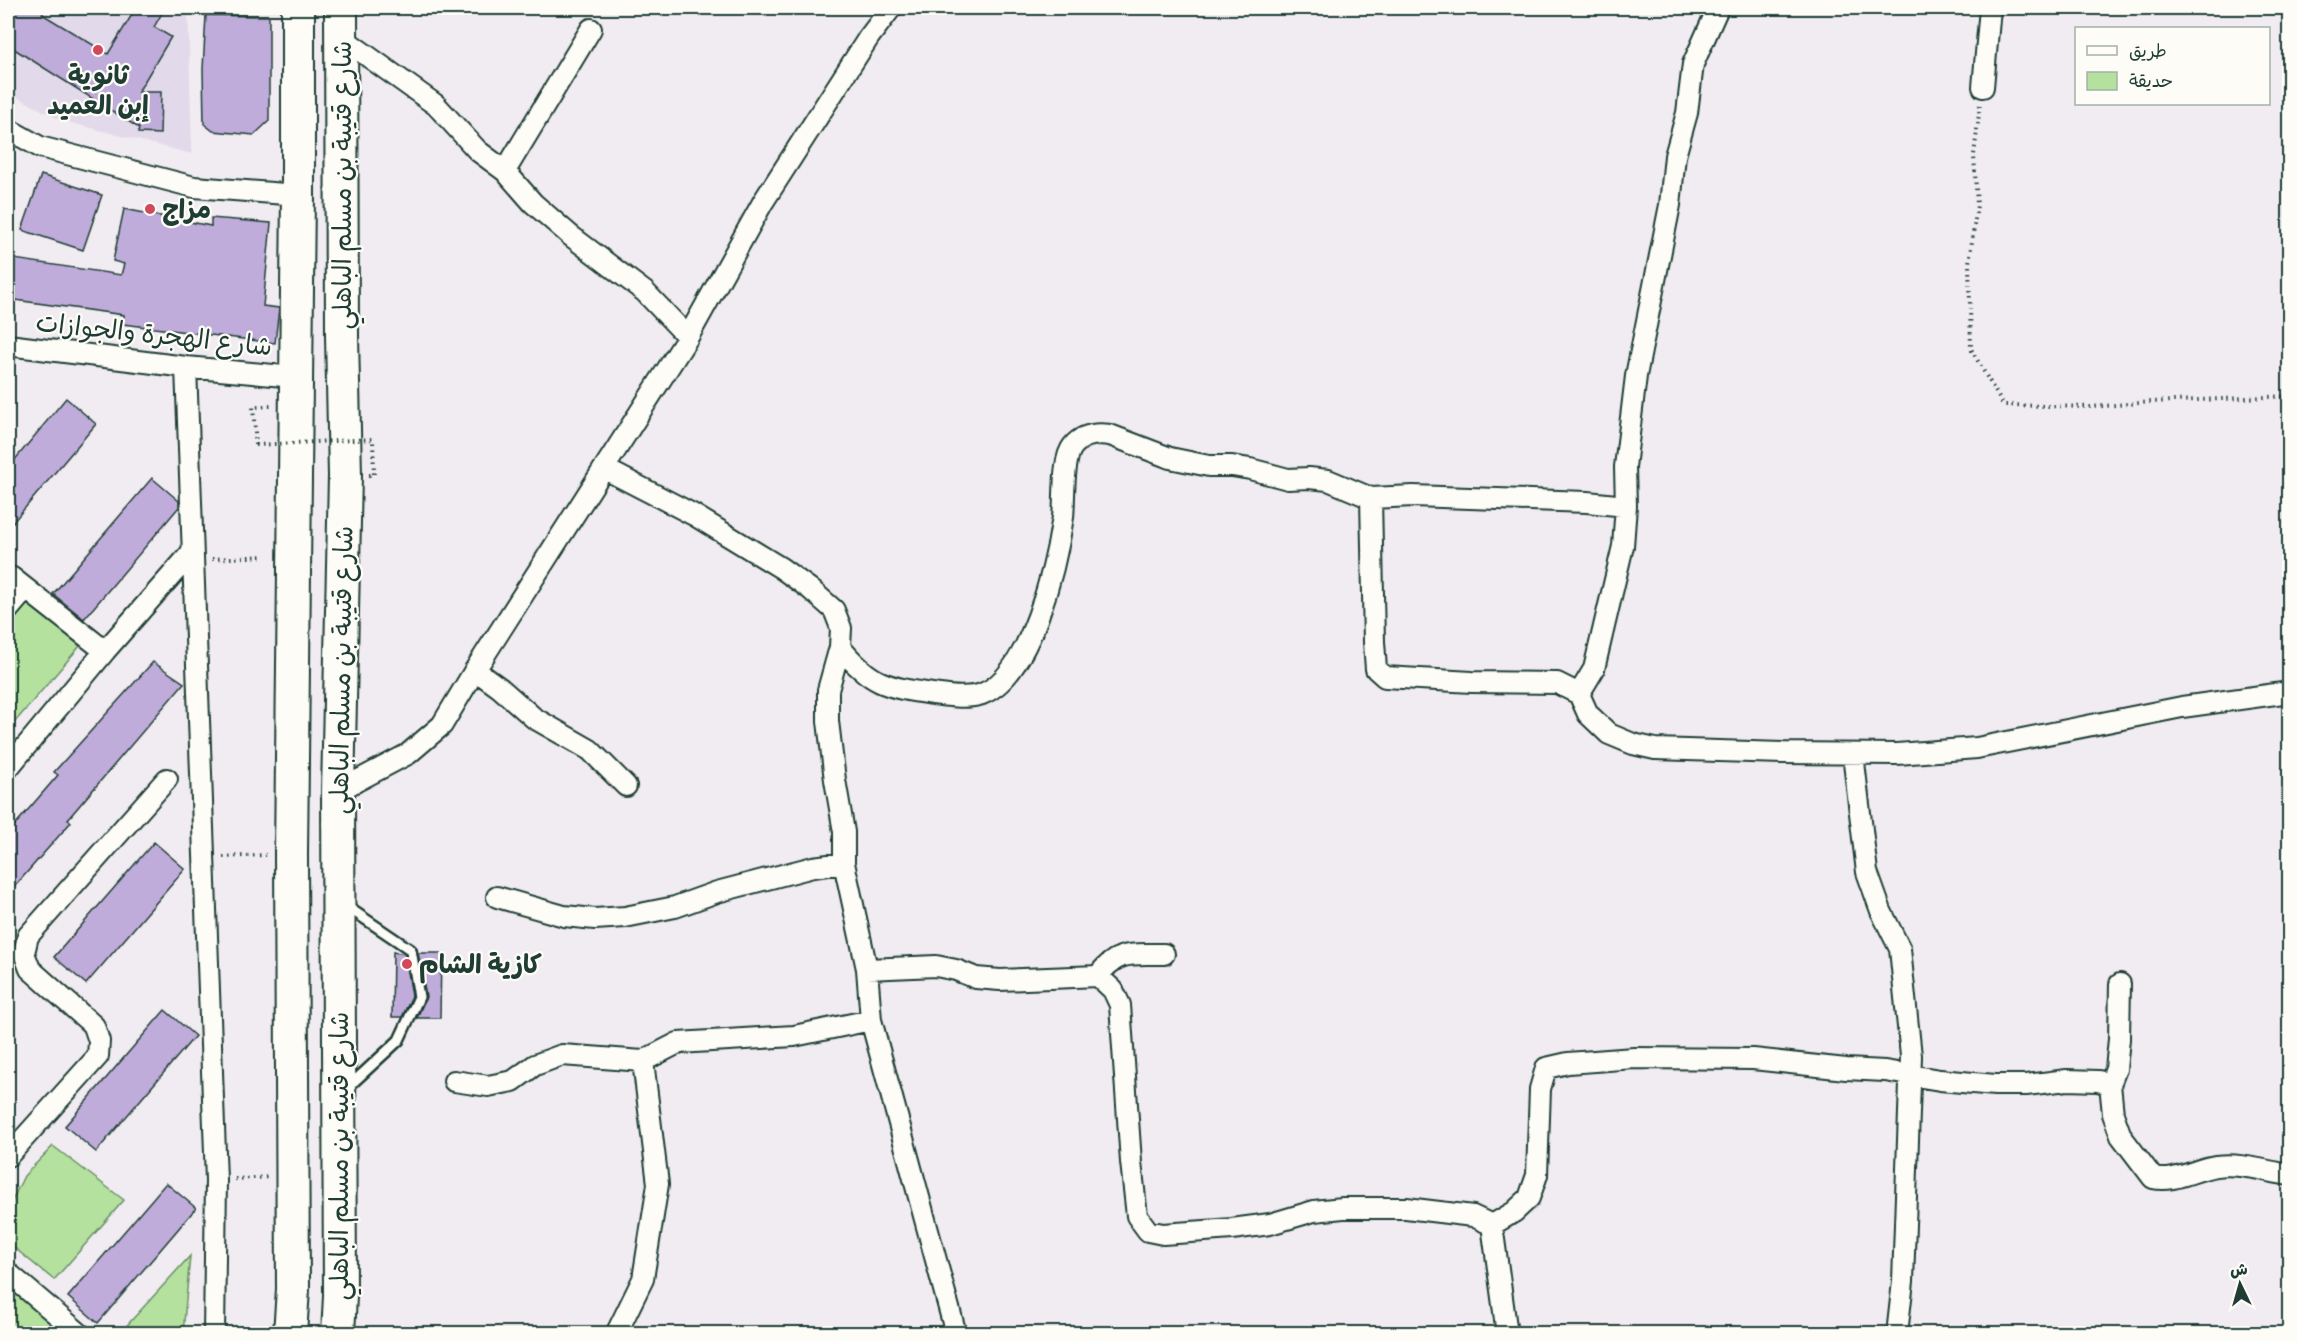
<svg xmlns="http://www.w3.org/2000/svg" width="2297" height="1341" viewBox="0 0 2297 1341" font-family="Itim,'Playpen Sans Arabic',sans-serif">
<style>
.built{fill:#e2d9ea}
.green{fill:#b5e19e;stroke:#6a8f69;stroke-width:1.5}
.building{fill:#bfacdb;stroke:#1f3d34;stroke-width:1.5}
.lines{fill:none;stroke-linecap:round;stroke-linejoin:round}
.service-casing{stroke:#1f3d34;stroke-width:14}
.minor-casing{stroke:#1f3d34;stroke-width:24}
.primary-casing{stroke:#1f3d34;stroke-width:36}
.path{stroke:#1f3d34;stroke-width:4;stroke-dasharray:1.5 4.5;stroke-linecap:butt}
.service{stroke:#fdfcf7;stroke-width:9}
.minor{stroke:#fdfcf7;stroke-width:20}
.primary{stroke:#fdfcf7;stroke-width:32}
.path-bridge{stroke:#1f3d34;stroke-width:4;stroke-dasharray:1.5 4.5;stroke-linecap:butt}
.poi-dot{fill:#d1495b;stroke:#fdfcf7;stroke-width:2}
.labels{text-anchor:middle;stroke-width:4.5;stroke-linejoin:round;paint-order:stroke}
.poi-label{font-size:26px;font-weight:bold;fill:#1f3d34;stroke:#fdfcf7;text-anchor:start}
.street-label{font-size:26px;fill:#1f3d34;stroke:#fdfcf7}
</style>
<rect width="100%" height="100%" fill="#f1ecf1"/>
<filter id="ink" filterUnits="userSpaceOnUse"><feTurbulence type="fractalNoise" baseFrequency=".0167" numOctaves="2"/><feDisplacementMap in="SourceGraphic" scale="12" xChannelSelector="R" yChannelSelector="G"/><feConvolveMatrix kernelMatrix="1 2 1 2 8 2 1 2 1" color-interpolation-filters="sRGB"/></filter>
<g filter="url(#ink)">
<path class="built" d="M8 8H188L192 154 60 120 8 92Z"/>
<path class="green" d="M27 601 80 646 8 730V623Z
M53 1146 124 1200 54 1280 11 1245 8 1231V1209L24 1176Z
M190 1256 183 1333H120Z
M8 1280 71 1333H8Z"/>
<path class="building" d="M8 8H46L42 14 108 54 136 8H152L162 13 154 27 171 37 138 92H161L160 134 138 133 139 128 8 45Z
M206 15 269 16V121L254 135 213 131 204 124 203 69Z
M41 175 102 195 83 250 22 230Z
M124 209 211 226V218L271 223 263 306 279 308 275 343 123 324 124 315 8 299V258L121 275 124 264 113 261Z
M66 398 96 424 8 528V468Z
M152 478 179 501V507L84 619 53 594Z
M153 662 184 683 68 819 71 822 8 894V833L58 775 54 772Z
M154 842 185 869 86 984 54 957Z
M393 952 405 954 412 996 402 1017H392Z
M418 953H441L440 1018H417L426 997Z
M165 1010 195 1036 96 1152 65 1126Z
M166 1183 196 1208 98 1323 68 1297Z"/>
<g class="lines">
<g class="service-casing">
<path id="service" d="M346 906 411 950 419 997 399 1040 347 1088"/>
</g>
<g class="minor-casing">
<path id="minor" d="M341 37 436 105 478 151 505 171 533 203 571 236 645 292 688 337
M1983 87 1990 8
M8 129 40 147 194 187 298 195
M505 171 591 29
M8 345 186 367 295 377
M186 367 216 1180 214 1334
M605 469 694 515 781 568 810 589 834 610 841 628 840 647 828 690V721L835 780 844 832V863L867 969 871 1020 956 1334
M1371 498 1374 642 1376 669 1385 677 1472 682 1557 683 1579 694 1588 714 1609 734 1633 744 1655 749 1783 753 1897 754 1977 748 2182 707 2290 692
M11 577 105 651
M8 610 25 590
M840 647C871 685 886 687 933 694 949 696 967 699 982 694 1031 675 1056 564 1063 517 1065 499 1062 459 1073 446 1082 435 1096 433 1110 435L1170 458 1209 466H1232L1250 469 1288 479 1309 478 1328 480 1371 498 1413 496 1587 502 1626 506
M475 670 500 688 534 718 590 750 626 786
M1579 694 1594 669 1623 546 1626 506 1625 467 1636 376 1670 205 1675 156 1687 113 1693 64 1718 8
M1853 754 1867 872 1881 911 1900 949 1911 1056 1903 1281 1897 1334
M8 768 105 651 192 552
M338 791 408 754 442 725 475 670 688 337 763 202 869 37 891 8
M497 897 564 916 595 919 625 917 675 907 717 892 813 867 844 863
M867 969 936 966 956 970 976 978 1000 980 1098 976 1113 990 1120 1005 1131 1162 1137 1216 1148 1231 1163 1234 1232 1229 1270 1224 1314 1211 1343 1208H1406L1473 1216 1492 1225
M1098 976C1118 949 1133 955 1164 954
M2120 984 2119 1039 2116 1069 2110 1084 2113 1114 2121 1136 2153 1178C2175 1183 2195 1169 2216 1166 2242 1163 2264 1171 2290 1175
M454 1081 488 1086 513 1081 535 1065 562 1055 643 1061
M8 1156 98 1056 99 1041 94 1026 30 969 24 953 28 936 167 779
M1492 1225 1514 1212 1529 1198 1537 1175 1540 1089 1546 1068 1568 1063 1634 1058 1753 1059 1846 1069 1885 1071 1940 1080 1995 1085H2026L2067 1080 2098 1081 2110 1084
M1492 1225 1507 1334
M8 1273 80 1334
M616 1334 643 1279 658 1184 643 1061 678 1043 794 1036 871 1020"/>
</g>
<g class="primary-casing">
<path id="primary" d="M290 1334 293 1289 291 854 298 195V8
M338 1334 340 1296 338 791 345 476 342 336 341 8"/>
</g>
<path class="path" d="M1980 105 1974 155 1977 205 1969 263 1971 349 2003 405 2092 407 2152 402 2290 396
M256 445 253 407 271 406
M369 475H374L373 439
M212 559 265 556
M223 857 266 855
M235 1179 270 1177"/>
<use href="#service" class="service"/>
<use href="#minor" class="minor"/>
<use href="#primary" class="primary"/>
<path class="path-bridge" d="M256 445 373 439"/>
</g>
</g>
<g class="poi-dot">
<circle cx="98" cy="50" r="6"/>
<circle cx="150" cy="209" r="6"/>
<circle cx="407" cy="964" r="6"/>
</g>
<g class="labels">
<g class="poi-label">
<text x="98" y="84" text-anchor="middle">ثانوية<tspan x="98" dy="30">إبن العميد</tspan></text>
<text x="162" y="218">مزاج</text>
<text x="419" y="973">كازية الشام</text>
</g>
<g class="street-label">
<text transform="translate(342 185) rotate(-90)" y="9">شارع قتيبة بن مسلم الباهلي</text>
<text transform="translate(154 334) rotate(6)" y="9">شارع الهجرة والجوازات</text>
<text transform="translate(341 670) rotate(-89)" y="9">شارع قتيبة بن مسلم الباهلي</text>
<text transform="translate(339 1156) rotate(-90)" y="9">شارع قتيبة بن مسلم الباهلي</text>
</g>
</g>
<rect width="2297" height="1341" fill="none" stroke="#fdfcf7" stroke-width="30"/>
<rect x="15" y="15" width="2267" height="1311" fill="none" stroke="#1f3d34" stroke-width="2" filter="url(#ink)"/>
<rect x="2075" y="27" width="195" height="78" fill="#fdfcf7" stroke="#a4b0a9" stroke-width="1.5"/>
<rect x="2087" y="46" width="30" height="9" fill="#fdfcf7" stroke="#a4b0a9" stroke-width="1.5"/>
<text x="2129" y="57" font-size="18" fill="#1f3d34">طريق</text>
<rect x="2087" y="72" width="30" height="18" fill="#b5e19e" stroke="#a4b0a9" stroke-width="1.5"/>
<text x="2129" y="87" font-size="18" fill="#1f3d34">حديقة</text>
<g transform="translate(2240 1284) rotate(355)" stroke="#fdfcf7" stroke-width="4.5" paint-order="stroke">
<path d="M0-4.5L10 22L0 15L-10 22Z" fill="#1f3d34"/>
<text y="-9" font-size="16" font-weight="bold" text-anchor="middle" fill="#1f3d34">ش</text>
</g>
</svg>
